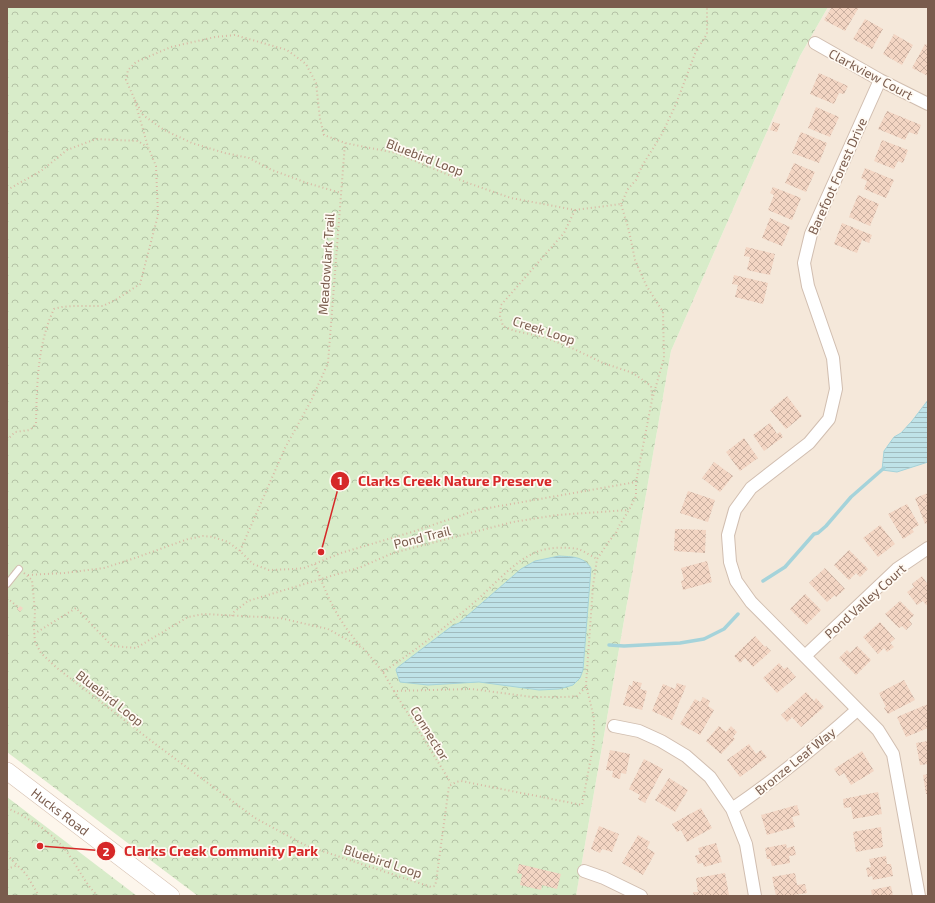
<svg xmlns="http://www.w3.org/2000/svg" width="935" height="903" viewBox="0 0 935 903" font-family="'Exo 2',sans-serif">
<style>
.residential{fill:#f5e8da}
.park{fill:url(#park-crowns)}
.water{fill:url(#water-rules);stroke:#a5d3da}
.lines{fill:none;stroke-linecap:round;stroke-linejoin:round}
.stream{stroke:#a5d3da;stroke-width:3.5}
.building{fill:url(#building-cross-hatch)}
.service-casing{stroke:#d1beb0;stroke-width:8}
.minor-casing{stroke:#d1beb0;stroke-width:14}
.secondary-casing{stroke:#d6c0b0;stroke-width:18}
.path{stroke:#d9b8a5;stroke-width:2;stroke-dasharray:1 3;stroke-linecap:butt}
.service{stroke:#fff;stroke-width:6}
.minor{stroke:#fff;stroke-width:12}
.secondary{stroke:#fff;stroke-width:17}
.labels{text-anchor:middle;stroke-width:3.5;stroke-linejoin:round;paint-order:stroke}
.street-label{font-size:13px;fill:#7a5c4d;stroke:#fffaf3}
.leader{fill:none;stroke:#d62828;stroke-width:1.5}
.callout-dot{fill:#d62828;stroke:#fffaf3;stroke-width:1.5}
.mark-label{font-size:12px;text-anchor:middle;font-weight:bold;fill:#fff}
.callout-label{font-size:14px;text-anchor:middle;font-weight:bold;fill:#d62828;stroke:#fffaf3;stroke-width:3.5;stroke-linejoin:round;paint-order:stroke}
</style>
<defs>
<pattern id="park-crowns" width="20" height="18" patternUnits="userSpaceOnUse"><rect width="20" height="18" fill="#d8ecc9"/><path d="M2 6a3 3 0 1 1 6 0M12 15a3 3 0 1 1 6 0" fill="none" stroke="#b4c2a5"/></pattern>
<pattern id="water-rules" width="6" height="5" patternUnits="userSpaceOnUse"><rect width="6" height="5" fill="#bfe3e8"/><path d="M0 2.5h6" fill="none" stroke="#a0bbbe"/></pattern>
<pattern id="building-cross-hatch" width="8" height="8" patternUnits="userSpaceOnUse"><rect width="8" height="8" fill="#f3d5c3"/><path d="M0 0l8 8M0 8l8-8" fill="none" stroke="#cab0a1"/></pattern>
</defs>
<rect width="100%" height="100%" fill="#fdf6ec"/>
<path class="residential" d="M828 7H928V896H576L671 351 800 56Z"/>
<path class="park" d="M7 7H828L800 56 671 351 576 896H198L7 752Z
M7 797 137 896H7Z"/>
<path class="water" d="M928 400V462L897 472 882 470 884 451 894 437 901 433 912 421Z
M559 556C572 557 583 556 591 568L583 670 580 678 573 685 559 689 539 690 479 682 428 685 400 682 396 670 397 668 452 626 459 623 521 569 535 561Z"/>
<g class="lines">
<path class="stream" d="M763 581 785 567 814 534 818 533 826 526 851 497 884 468
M609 645 624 646 680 643 704 639 724 629 738 614"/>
</g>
<path class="building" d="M832 7H859L845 31 824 20Z
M865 19 883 29 872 49 853 39Z
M894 34 913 45 902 65 883 54Z
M925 44 928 45V76L912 68Z
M819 73 848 86 844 94 839 93 834 104 810 94Z
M816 107 839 117 830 137 808 128Z
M887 111 921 125 917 135 909 132 905 140 878 129Z
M773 122 780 124 777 132 770 130Z
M801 132 827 143 819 163 792 153Z
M882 140 908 150 903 163 898 161 894 169 874 161Z
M794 163 815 172 806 192 785 183Z
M865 168 894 180 886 198 864 189 867 181 861 178Z
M773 187 801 198 792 220 768 210 774 195 770 193Z
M858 195 879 204 870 226 849 217Z
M770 218 790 227 782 246 762 238Z
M842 223 872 235 869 243 862 240 857 253 834 244Z
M746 247 775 254 770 275 747 270 750 257 744 256Z
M734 275 768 283 763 304 735 297 738 285 732 284Z
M787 396 802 416 786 429 770 410Z
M770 423 777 434 780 432 783 437 764 451 753 435Z
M744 438 758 458 740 471 726 452Z
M714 462 733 476 720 492 702 478Z
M688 491 715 500 708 522 680 513Z
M928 493V523L925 524 915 498Z
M907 504 919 525 912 529 914 532 903 539 888 514Z
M880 525 895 544 878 557 863 538Z
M675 529 706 530 705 553 674 551Z
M849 550 868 569 860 577 856 573 849 580 834 565Z
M707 561 712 582 683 590 681 581 684 580 681 568Z
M825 568 845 589 836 597 835 595 827 602 809 583Z
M922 576 928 585V604L926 605 923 601 917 605 907 592 914 587 912 584Z
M805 594 821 610 806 625 790 609Z
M900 601 914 615 909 620 912 624 906 630 902 626 899 628 885 614Z
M20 606 23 608 20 612 17 609Z
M880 622 895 639 890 643 894 647 887 652 884 648 878 654 863 637Z
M755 636 765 647 766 646 771 651 753 667 745 658 740 663 734 656Z
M857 646 871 660 856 675 839 658 847 650 850 653Z
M779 663 784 669 787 667 796 677 777 693 763 678Z
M904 680 915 700 888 714 884 708 886 707 879 693Z
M633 681 642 683 640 689 647 691 642 710 623 705 629 685 632 686Z
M677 683 686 686 672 720 652 711 663 684 675 689Z
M806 692 814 701 816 698 824 707 801 727 792 717 787 722 781 715Z
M703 697 710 701 708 706 714 710 700 735 680 724 695 699 700 702Z
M928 704V728L906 737 897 717Z
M719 726 726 732 731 726 737 732 733 737 735 739 721 754 706 741Z
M928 741V764L920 765 916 743Z
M749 744 756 754 761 750 767 757 740 777 727 760Z
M610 750 630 754 626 774 621 773 620 779 612 777 613 771 606 770Z
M862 751 874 771 851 785 844 773 839 776 834 769Z
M644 759 663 769 645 803 638 799 640 795 629 789Z
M928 774V794H926L923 775Z
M669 778 688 790 675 812 655 800Z
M878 792 882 814 853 819 851 807 844 808 843 799Z
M797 805 800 815 792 817 795 827 767 835 761 815Z
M701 808 712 828 687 842 681 830 677 832 672 824Z
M599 826 619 834 612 852 602 849 600 853 591 849Z
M881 827 883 847 856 852 853 832Z
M638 835 650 842 647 848 655 853 643 875 622 863Z
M716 843 722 862 704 867 703 863 698 864 695 856 700 854 698 848Z
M786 844 787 848 794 846 796 855 789 856 790 863 772 866 770 859H767L765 848Z
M886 856 887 864H891L893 876 873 880 872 876 868 877 866 868 871 867 869 859Z
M519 864 561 874 557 889 542 885 541 890 520 885 522 874 517 873Z
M725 873 729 895 722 896H694L693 892H698L696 878Z
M795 873 797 885 805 884 807 893 788 896H776L772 877Z
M891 886 893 896H872L871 890Z"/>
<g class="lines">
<g class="service-casing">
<path id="service" d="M7 584 19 569"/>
</g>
<g class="minor-casing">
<path id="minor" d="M815 43 880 80 928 104
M880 80 811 234 804 263 808 286 833 358 836 389 829 419 809 443 751 488 735 510 728 535 730 562 736 581 751 602 878 730 893 754 919 896
M805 656 897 569 928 548
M614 726 639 731 661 741 686 756 710 777 732 809 746 844 755 896
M732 809C777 778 816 747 857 710
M584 871 604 878 641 896"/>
</g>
<g class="secondary-casing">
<g id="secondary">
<path id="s1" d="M7 771 171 896"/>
</g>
</g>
<path class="path" d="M135 100 143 115 164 130 192 143 225 153 249 158 272 170 307 183 341 193
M7 190 41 171 67 150 96 139 138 141 147 147
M621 204 628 189 636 180 642 166 662 134 676 104 696 51 707 34V7
M575 210 564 233 501 305 500 316 503 326 515 331 544 337 574 349 603 363 633 373 651 386 652 396
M7 440 15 432 30 430 36 424C37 385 37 345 54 309L62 307 73 306H103L117 299 140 284 158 215 156 166 148 147 134 98 126 80 128 70 136 62 171 47 215 37 235 35 287 50 306 64 316 83 320 119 324 135 345 143 396 153 468 183 511 198 575 210 621 204
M240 551 285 448 311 401 328 363 345 143
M315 564C326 594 339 624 362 647
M24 573 32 580 35 611 34 630 35 642 41 653 57 668 154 743 255 818 307 846 431 887 435 886 436 882 449 786 456 782 461 781 582 805 594 741V718L586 685 593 586 597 559 610 540 616 533 619 526 629 510 636 496V482L652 400 664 358 663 312 646 285 635 260 629 231 621 204
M28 575 64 573 104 568 135 558 188 539 203 536 213 537 228 542 240 551 253 564 269 570 294 569 304 568 341 553 412 532 477 510 636 482
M7 598 18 607
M232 616 234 612 248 601 361 567 393 553 513 522 557 515 629 510
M34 634 76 608 112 646 136 648 188 617 204 614 280 618 328 629 364 649 383 672 394 691 472 689 532 697H566L577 696 584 689 586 686
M383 672C416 650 447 626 477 600 495 584 516 559 539 551 550 547 567 547 578 549 584 551 591 556 597 559
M394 691 451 783
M7 808C29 818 53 833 67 852 78 867 85 884 98 896
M7 855 26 874 39 896
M7 869 18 865"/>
<use href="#service" class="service"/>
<use href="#minor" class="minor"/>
<use href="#secondary" class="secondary"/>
</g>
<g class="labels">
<g class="street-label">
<text transform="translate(871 74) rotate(28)" y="5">Clarkview Court</text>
<text transform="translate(425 157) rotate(21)" y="5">Bluebird Loop</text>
<text transform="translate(837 176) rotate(-66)" y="5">Barefoot Forest Drive</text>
<text transform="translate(326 264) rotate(-86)" y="5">Meadowlark Trail</text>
<text transform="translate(544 330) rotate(18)" y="5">Creek Loop</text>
<text transform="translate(422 537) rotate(-14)" y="5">Pond Trail</text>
<text transform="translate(865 601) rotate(-42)" y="5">Pond Valley Court</text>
<text transform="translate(110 698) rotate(38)" y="5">Bluebird Loop</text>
<text transform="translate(430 733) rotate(58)" y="5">Connector</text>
<text transform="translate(795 761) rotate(-39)" y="5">Bronze Leaf Way</text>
<text dy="5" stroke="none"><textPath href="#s1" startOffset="67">Hucks Road</textPath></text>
<text transform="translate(383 861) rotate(18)" y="5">Bluebird Loop</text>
</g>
</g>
<path class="leader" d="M321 552L340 481M40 846L106 851"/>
<g class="callout-dot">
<circle cx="321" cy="552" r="4"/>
<circle cx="40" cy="846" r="4"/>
<circle cx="340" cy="481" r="10"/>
<circle cx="106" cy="851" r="10"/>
</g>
<g class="mark-label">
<text x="340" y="485">1</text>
<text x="106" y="856">2</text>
</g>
<g class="callout-label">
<text x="455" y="486">Clarks Creek Nature Preserve</text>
<text x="221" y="856">Clarks Creek Community Park</text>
</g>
<rect width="935" height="903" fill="none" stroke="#7a5c4d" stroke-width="16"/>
</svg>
